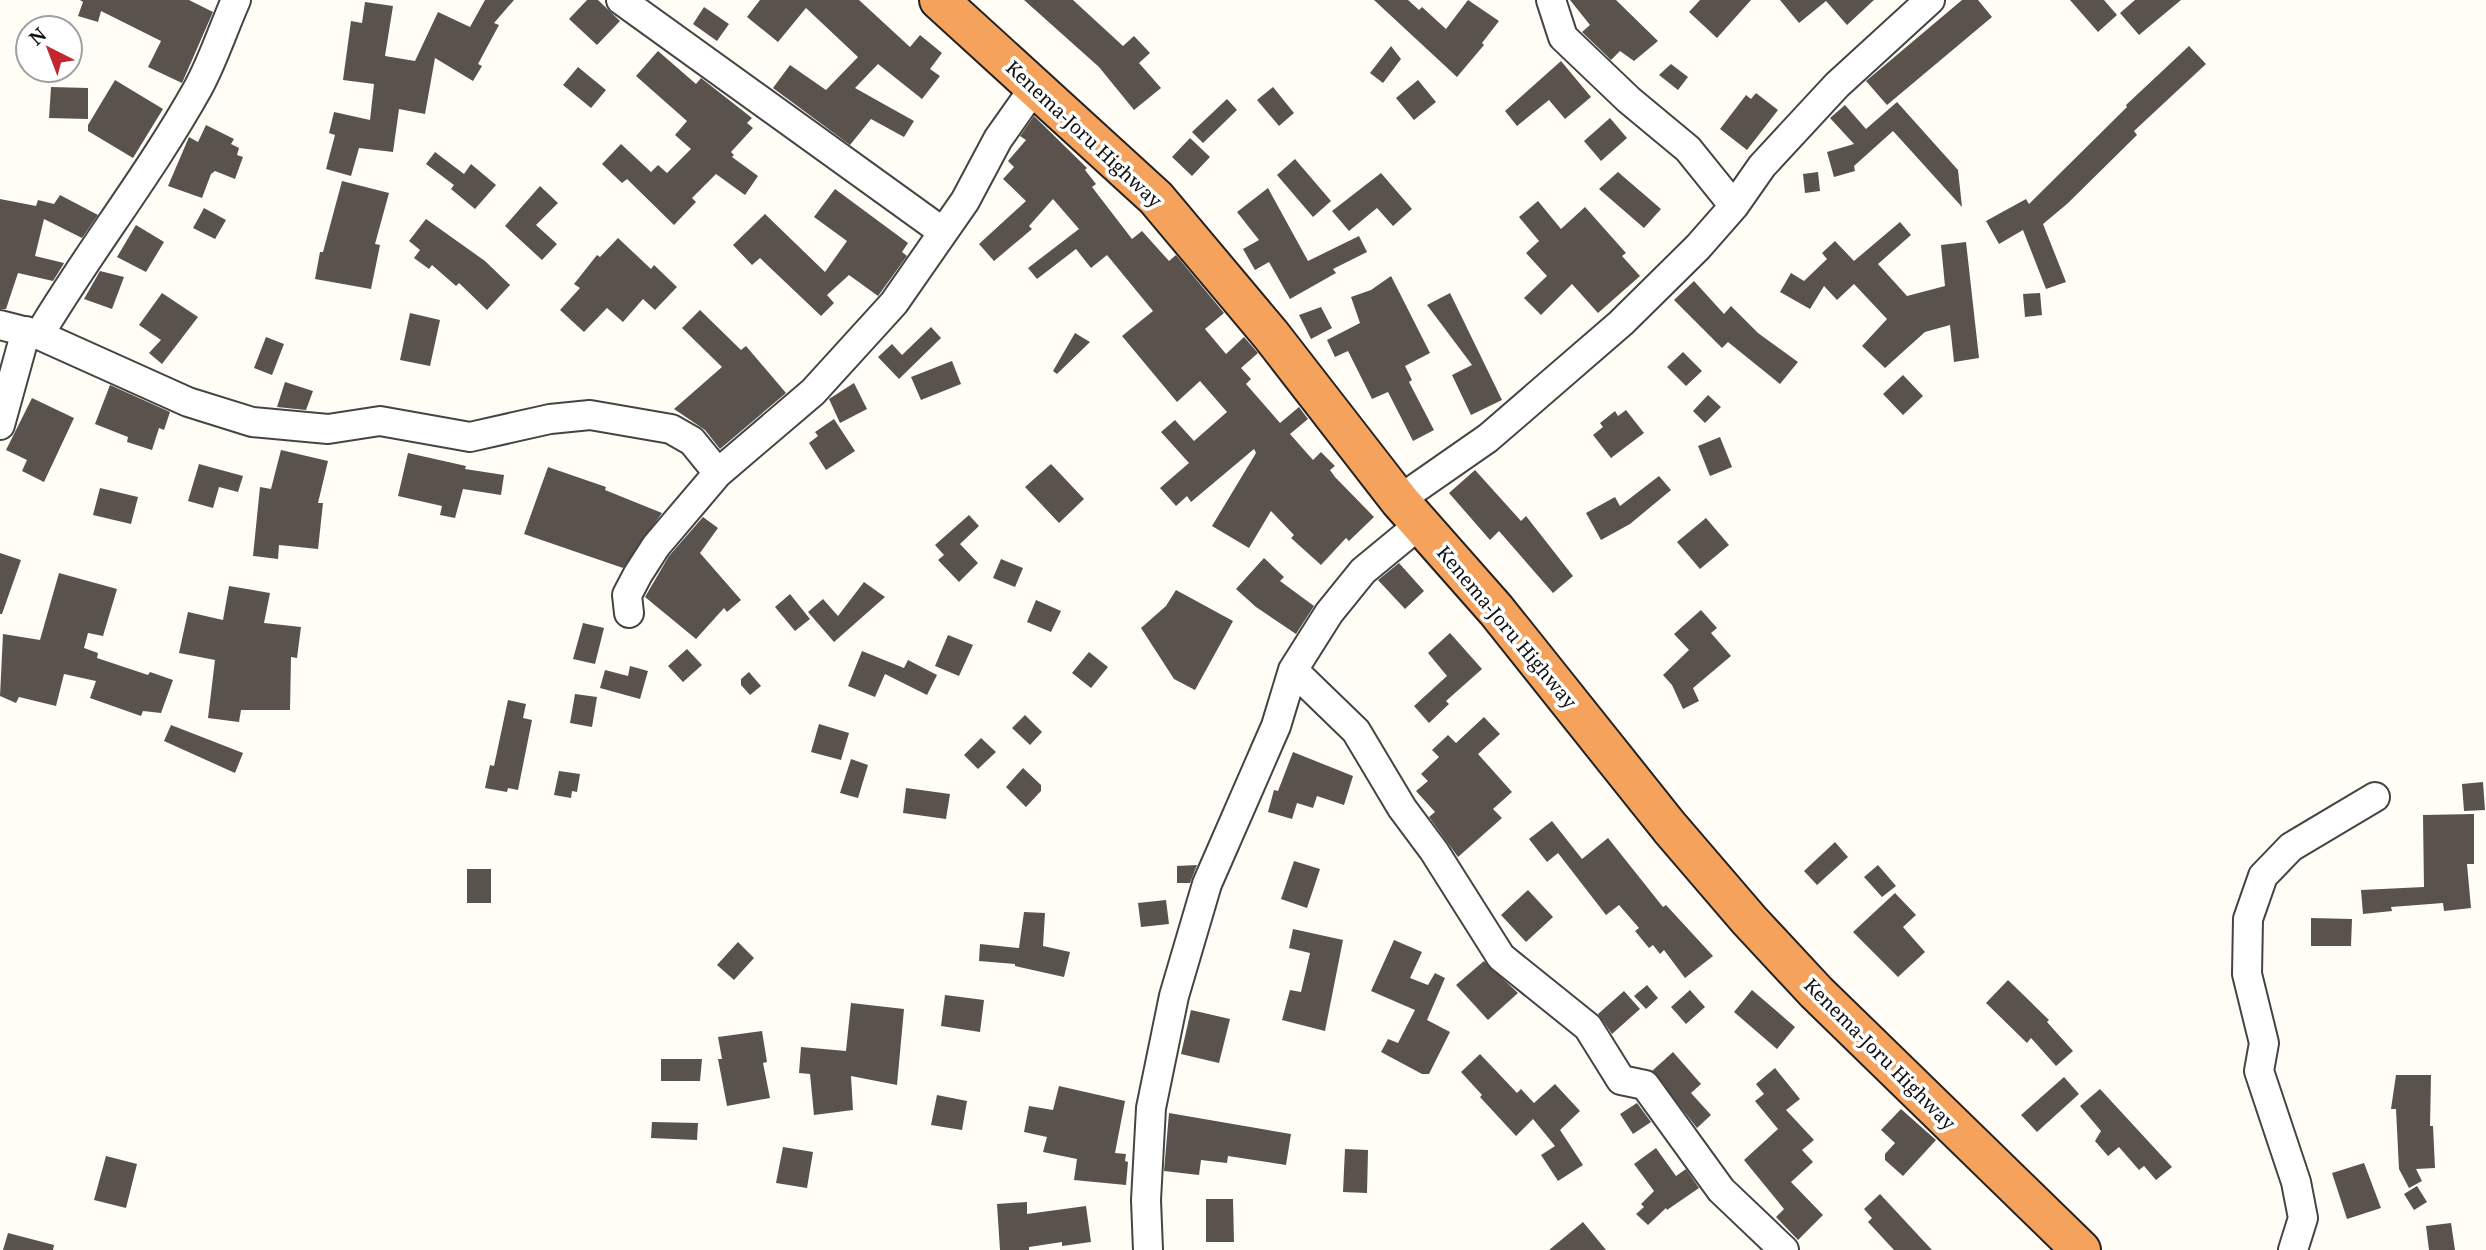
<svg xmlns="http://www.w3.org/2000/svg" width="2486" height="1250" viewBox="0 0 2486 1250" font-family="'Noto Serif',serif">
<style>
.building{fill:#5a524d}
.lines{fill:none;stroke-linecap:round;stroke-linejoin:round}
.minor-casing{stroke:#444;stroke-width:32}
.highway-casing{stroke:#222;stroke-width:42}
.minor{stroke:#fff;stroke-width:28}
.highway{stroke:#f5a25d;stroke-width:38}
.labels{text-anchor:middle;stroke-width:7;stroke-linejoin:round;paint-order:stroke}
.street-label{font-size:19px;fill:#111;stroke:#fff}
</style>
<rect width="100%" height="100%" fill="#fffdf5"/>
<path class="building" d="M80 0H189L213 12 182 83 148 67 161 41 101 11 98 22 78 16 83 2Z
M485 0H514L494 23 499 25 478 64 482 66 473 81 435 58 425 114 399 109 393 152 359 148 351 176 326 169 335 135 329 133 334 112 370 120 374 84 343 80 351 21 362 23 365 2 393 6 385 56 415 61 438 12 470 27Z
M587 0H598L620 21 597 45 569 19Z
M760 0H859L910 47 920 35 942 53 930 69 940 76 922 99 878 64 855 88 914 121 904 137 871 119 850 145 773 88 790 65 826 90 858 57 806 8 778 42 747 17Z
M1024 0H1073L1123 46 1134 36 1150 53 1139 63 1161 88 1134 110 1099 67Z
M1374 0H1408L1419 10 1422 7 1446 29 1468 0 1499 21 1482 43 1484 45 1457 77Z
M1570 0H1616L1658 41 1634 61 1620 51 1611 60 1582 32 1590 25Z
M1700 0H1751L1717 38 1689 12Z
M1780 0H1874L1847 25 1826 1 1799 23Z
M1962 0H1978L1992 17 1887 105 1866 81Z
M2070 0H2104L2117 15 2098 32Z
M2135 0H2181L2139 35 2120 13Z
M704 7 729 24 717 41 693 24Z
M1391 46 1401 59 1383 83 1370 73Z
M2189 46 2206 64 2134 131 2137 135 2067 204 2043 224 2066 282 2046 289 2023 230 1999 244 1986 221 2026 199 2029 204 2127 107 2126 105Z
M658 51 696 84 701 78 752 118 747 123 753 128 731 152 734 155 732 157 758 176 745 195 716 174 692 198 696 202 674 225 627 179 622 183 602 164 621 144 651 172 658 165 667 173 691 149 675 135 687 121 636 76Z
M1561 61 1591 97 1565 119 1549 100 1517 126 1505 111Z
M1671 64 1688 77 1678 90 1659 75Z
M578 67 606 90 591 108 563 85Z
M115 80 163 109 133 158 88 131V125Z
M1418 80 1436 102 1414 120 1396 98Z
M51 87 88 88V119L49 118Z
M1273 87 1294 113 1279 126 1257 100Z
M1756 93 1778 110 1747 150 1720 129 1746 95 1751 99Z
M1227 99 1237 110 1203 143 1192 132Z
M1897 102 1958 170 1962 207 1893 131 1854 166 1855 171 1834 177 1827 152 1854 144 1830 118 1845 105 1866 129Z
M1034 116 1087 168 1085 170 1096 184 1092 187 1132 239 1142 231 1169 261 1176 255 1224 313 1205 329 1226 354 1244 337 1258 353 1241 368 1251 379 1246 384 1280 423 1299 407 1308 419 1290 434 1313 460 1321 452 1335 466 1330 470 1335 477 1374 517 1349 541 1346 538 1321 565 1291 538 1294 535 1271 511 1249 548 1212 526 1256 453 1254 449 1191 502 1187 496 1176 506 1160 488 1189 463 1161 432 1175 420 1194 441 1227 412 1200 381 1177 402 1122 336 1153 311 1107 255 1091 268 1076 249 1037 279 1028 268 1079 229 1053 199 1029 226 1032 229 994 261 979 244 1026 201 1003 179 1014 167 1008 161 1026 140 1020 136Z
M1610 118 1627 138 1601 161 1584 141Z
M206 125 234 139 231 144 239 148 237 155 243 157 235 179 215 171 211 174 202 198 168 186 189 137 198 142Z
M1190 138 1210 157 1192 176 1172 157Z
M435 152 464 174 471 164 496 185 475 209 451 189 454 185 426 164Z
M1295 159 1331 201 1313 217 1277 175Z
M1618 172 1661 209 1644 228 1599 189Z
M1818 172 1820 191 1805 193 1803 174Z
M1381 173 1412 209 1393 226 1377 208 1349 231 1332 211Z
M342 181 389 193 375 244 380 245 371 289 315 279 320 252H323Z
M540 186 558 203 536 225 557 244 542 260 505 226Z
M1268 188 1308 261 1359 236 1367 252 1333 269 1336 273 1290 299 1269 262 1255 270 1243 249 1259 240 1237 212Z
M835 189 908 243 902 252 907 256 878 296 849 275 827 295 834 303 821 316 760 258 752 265 733 245 765 214 825 272 847 241 814 217Z
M60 195 98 215 82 238 44 219 35 256 64 263 63 265 53 281 18 273 6 309H0V199L36 206 38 200 54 204Z
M1538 201 1561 229 1585 207 1626 253 1622 256 1640 276 1598 313 1572 284 1541 315 1524 298 1547 276 1526 253 1539 241 1519 217Z
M204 208 226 220 215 239 193 228Z
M426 219 485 261 510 285 487 310 459 283 456 286 432 265 429 269 414 258 420 250 409 241Z
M1900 222 1911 235 1878 264 1907 296 1945 286 1941 245 1966 242 1979 358 1954 362 1950 325 1925 332 1885 368 1862 346 1887 319 1854 284 1837 300 1824 286 1810 309 1780 292 1791 273 1804 281 1827 259 1822 253 1835 241 1854 261Z
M136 225 164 242 146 272 117 257Z
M618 238 651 269 654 265 677 287 655 310 643 299 623 322 607 308 584 332 560 310 580 288 574 284 597 255 600 257Z
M100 271 124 277 112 309 84 299Z
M1391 276 1430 353 1405 366 1412 380 1409 382 1434 430 1413 441 1388 392 1372 399 1348 351 1335 357 1327 340 1360 323 1351 297 1371 290Z
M1694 281 1724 314 1731 306 1758 333 1798 362 1780 384 1728 342 1722 348 1674 300Z
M162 293 198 317 162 364 149 353 161 340 139 325Z
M1450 293 1502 400 1471 415 1452 375 1472 365 1427 305Z
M2040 293 2042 315 2025 317 2023 294Z
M1321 307 1332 328 1311 339 1299 315Z
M700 310 741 350 746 346 786 393 720 449 705 430 674 409 722 367 682 328Z
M410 313 440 320 430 366 400 360Z
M931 327 941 338 899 379 878 357 892 344 902 355Z
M1075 333 1090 342 1057 374 1053 371Z
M266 337 284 344 272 375 254 368Z
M1683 352 1702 371 1686 386 1667 367Z
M952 361 961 384 921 400 911 377Z
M1903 375 1923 396 1903 415 1883 394Z
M285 382 313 391 306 410 277 407Z
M854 383 867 409 840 423 829 399Z
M110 385 170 412 164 430 159 428 152 450 127 442 128 437 95 424Z
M1708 395 1721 407 1705 423 1693 411Z
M32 398 74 418 44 482 22 471 27 460 6 450Z
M1626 410 1644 433 1611 458 1593 435 1603 427 1600 423 1615 411 1618 416Z
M834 419 855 451 826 470 809 443 818 436 815 432Z
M1720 437 1732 467 1710 476 1698 446Z
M281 450 328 461 318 503H323L318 549 279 545 278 559 253 556 260 487 271 489Z
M408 453 466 466 465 469 504 475 501 495 463 489 455 518 440 515 442 506 398 496Z
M199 464 243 476 238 492 219 487 213 508 188 501Z
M1051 464 1084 499 1059 523 1025 487Z
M548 467 606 487 605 490 662 513 623 568 524 534Z
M1475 470 1521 521 1526 516 1573 576 1553 593 1499 531 1490 540 1449 493Z
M1659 476 1671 490 1630 524 1601 540 1586 513 1615 497 1620 506Z
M100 488 138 497 131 524 93 515Z
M969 515 979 526 960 544 978 563 959 582 938 560 944 555 935 545Z
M703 517 718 528 700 553 741 600 727 612 724 608 696 639 645 597 669 556Z
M1706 518 1729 545 1700 569 1677 542Z
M0 553 21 560 2 614H0Z
M1264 558 1284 577 1280 581 1314 606 1296 634 1256 607 1236 589Z
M1001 559 1023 568 1015 587 993 578Z
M1399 563 1424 591 1405 609 1378 580Z
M59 573 117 589 103 636 88 633 84 648 98 653 97 658 148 675 150 672 173 680 161 713 143 711 141 716 90 698 96 681 64 674 56 706 19 697 16 703 0 696 3 634 40 640Z
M864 582 885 597 834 642 808 612 823 599 838 616Z
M229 586 270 593 264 623 301 627 297 658 291 657 290 710H241L239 722 208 718 215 660 179 653 188 612 223 620Z
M1176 590 1233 621 1195 690 1174 679 1141 628 1166 606Z
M790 594 810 619 795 631 775 607Z
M1036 600 1061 611 1051 632 1027 622Z
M1701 610 1717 628 1711 633 1731 656 1693 688 1699 701 1683 709 1672 685 1663 675 1689 650 1674 634Z
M583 623 604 628 595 664 573 659Z
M1450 633 1482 669 1446 701 1449 704 1429 723 1414 706 1447 676 1428 653Z
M948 635 973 645 959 676 935 666Z
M687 649 702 665 683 682 668 666Z
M862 651 904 668 908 660 937 675 927 695 885 674 875 697 848 686Z
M1089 652 1108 667 1091 688 1072 673Z
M630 666 648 671 640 699 600 688 605 670 628 676Z
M749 672 761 686 750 695 741 685V679Z
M575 694 597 697 592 727 570 723Z
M508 700 526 704 523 718 532 720 518 790 508 788 507 792 485 788 490 765 494 766Z
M1025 715 1042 732 1030 745 1012 728Z
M1484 717 1500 734 1478 754 1512 792 1493 809 1502 818 1458 857 1429 817 1435 812 1416 791 1428 781 1421 774 1439 757 1432 750 1448 735 1456 743Z
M819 724 849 733 841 760 811 752Z
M171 725 243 753 235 773 164 741Z
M981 738 996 752 978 769 964 755Z
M1293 752 1353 776 1344 805 1317 796 1313 808 1297 803 1292 819 1268 812 1274 790 1278 791Z
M851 759 868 765 858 798 840 793Z
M1023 768 1041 785V791L1026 807 1006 787Z
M559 771 580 774 577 792 572 791 571 798 554 795Z
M2483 782 2485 810 2464 811 2462 784Z
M906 788 950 794 946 819 903 813Z
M2474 814V864H2467L2471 908 2444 911 2443 903 2391 907 2392 911 2363 914 2361 890 2424 887 2423 815Z
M1552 821 1582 859 1608 838 1663 907 1666 905 1713 956 1685 978 1664 950 1660 954 1653 945 1649 948 1635 931 1639 928 1619 905 1606 915 1558 853 1547 862 1529 839Z
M1835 842 1848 857 1817 885 1804 871Z
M1294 861 1320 869 1307 908 1281 899Z
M1197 865 1190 883H1177V866Z
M1878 865 1896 886 1882 897 1864 877Z
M467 869H491V903H467Z
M1528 890 1553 917 1526 942 1501 915Z
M1895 893 1916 915 1903 927 1925 952 1898 977 1853 932Z
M1166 900 1169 924 1141 927 1138 903Z
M1024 912 1045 913 1043 946 1070 952 1064 977 1015 966V964L979 961 980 944 1019 948Z
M2311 918 2352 919 2351 946H2311Z
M1293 929 1343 940 1325 1031 1282 1020 1290 990 1301 992 1310 953 1289 948Z
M1394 940 1422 952 1410 978 1428 985 1435 973 1445 978 1427 1020 1450 1032 1429 1074H1422L1381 1052 1388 1039 1398 1043 1415 1010 1371 991Z
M738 942 754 958 734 980 717 965Z
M1484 961 1518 993 1488 1020 1456 985Z
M2008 980 2049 1020 2047 1022 2073 1051 2056 1066 2031 1038 2027 1043 1986 1003Z
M1647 985 1658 998 1646 1009 1634 996Z
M1690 990 1705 1007 1686 1024 1671 1007Z
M1752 990 1795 1027 1777 1049 1734 1012Z
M1624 991 1640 1009 1612 1034 1598 1014Z
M945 995 984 1000 980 1032 941 1026Z
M851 1003 904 1009 897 1085 851 1076 853 1110 814 1115 810 1074 799 1073 801 1047 846 1051Z
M1191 1010 1230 1019 1219 1063 1181 1054Z
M762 1031 767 1062 763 1063 770 1098 727 1106 718 1059H722L718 1037Z
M1673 1052 1701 1084 1691 1093 1711 1115 1697 1128 1652 1071Z
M1480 1054 1517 1093 1521 1089 1534 1103 1555 1084 1580 1111 1560 1130 1583 1165 1558 1181 1541 1155 1555 1146 1533 1119 1516 1136 1480 1097 1482 1095 1461 1072Z
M661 1059H702L700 1081H661Z
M1775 1068 1800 1099 1786 1110 1814 1140 1802 1150 1813 1162 1791 1182 1823 1215 1798 1240 1776 1217 1784 1209 1744 1160 1778 1129 1755 1101 1764 1094 1756 1084Z
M2396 1075H2431L2430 1126H2433L2435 1168 2416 1169 2422 1181 2409 1188 2399 1169 2396 1109H2391Z
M2064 1077 2079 1094 2037 1132 2021 1115Z
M1059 1086 1125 1101 1115 1153 1126 1154 1125 1161 1128 1162 1126 1185 1074 1180 1077 1159 1043 1152 1047 1137 1024 1132 1029 1106 1053 1110Z
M2100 1089 2172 1167 2156 1180 2144 1166 2139 1170 2119 1147 2108 1156 2095 1141 2101 1131 2080 1106Z
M937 1095 967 1101 962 1130 931 1125Z
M1637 1103 1651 1122 1633 1134 1620 1114Z
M1901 1109 1936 1140 1903 1176 1885 1160V1154L1895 1143 1881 1130Z
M1169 1113 1291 1134 1286 1165 1228 1156 1227 1163 1201 1160 1199 1175 1164 1171Z
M652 1122 698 1123 697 1140 651 1138Z
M783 1147 813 1152 807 1188 776 1183Z
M1656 1148 1676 1176 1686 1169 1699 1188 1667 1210 1666 1208 1648 1225 1636 1214 1644 1207 1641 1204 1654 1191 1634 1164Z
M1345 1149 1368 1150 1367 1193 1343 1192Z
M106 1156 137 1164 126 1208 94 1200Z
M2364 1163 2381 1208 2347 1219 2332 1173Z
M2417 1186 2427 1202 2414 1210 2404 1194Z
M1880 1194 1932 1250H1894L1868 1222 1872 1218 1864 1209Z
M1206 1199H1233L1234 1242H1206Z
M1027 1202V1214L1086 1206 1091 1242 1062 1246V1242L1029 1247V1250H1000L997 1204Z
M1583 1222 1606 1250H1549Z
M2451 1223 2455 1250H2429L2426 1226Z
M8 1233 54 1245 53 1250H3Z"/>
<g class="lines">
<g class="minor-casing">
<path id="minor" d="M621 0 943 232
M1551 0 1563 37 1629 100 1688 149 1734 206
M0 325 39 335C89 251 150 174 198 88 213 61 223 29 236 0
M39 335 188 402 252 422 328 429 380 421 470 437 550 419 590 415 671 429 692 441 718 473
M0 425 26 331
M1399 500 1488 438 1621 323 1698 247 1734 206 1762 166 1837 85 1930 0
M629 613 627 595 638 574 656 546 718 473 813 392 894 303 965 201 998 139 1034 88
M1293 670 1356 731 1402 808 1434 851 1501 957 1588 1027 1621 1080 1645 1085 1721 1190 1784 1250
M1148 1250 1146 1200 1151 1108 1174 996 1207 884 1276 726 1293 670 1329 613 1363 571 1420 524
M2293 1250 2303 1218 2296 1182 2259 1071 2264 1043 2247 974 2248 919 2263 876 2291 847 2375 797"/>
</g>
<g class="highway-casing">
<path id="highway" d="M939 0 1156 198 1271 335 1399 500 1496 610 1670 828 1749 920 1816 992 2081 1250"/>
</g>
<use href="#minor" class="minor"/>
<use href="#highway" class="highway"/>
</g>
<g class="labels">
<g class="street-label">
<text transform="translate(1084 134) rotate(43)" y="7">Kenema-Joru Highway</text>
<text transform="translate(1507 627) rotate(50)" y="7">Kenema-Joru Highway</text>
<text transform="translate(1880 1054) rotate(45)" y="7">Kenema-Joru Highway</text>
</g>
</g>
<g transform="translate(49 49) rotate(318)"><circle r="33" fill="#ffffff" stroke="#a0a0a0" stroke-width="2"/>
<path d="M0-5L12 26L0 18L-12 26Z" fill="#c4262e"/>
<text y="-10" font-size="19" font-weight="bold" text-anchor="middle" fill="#111111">N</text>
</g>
</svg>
